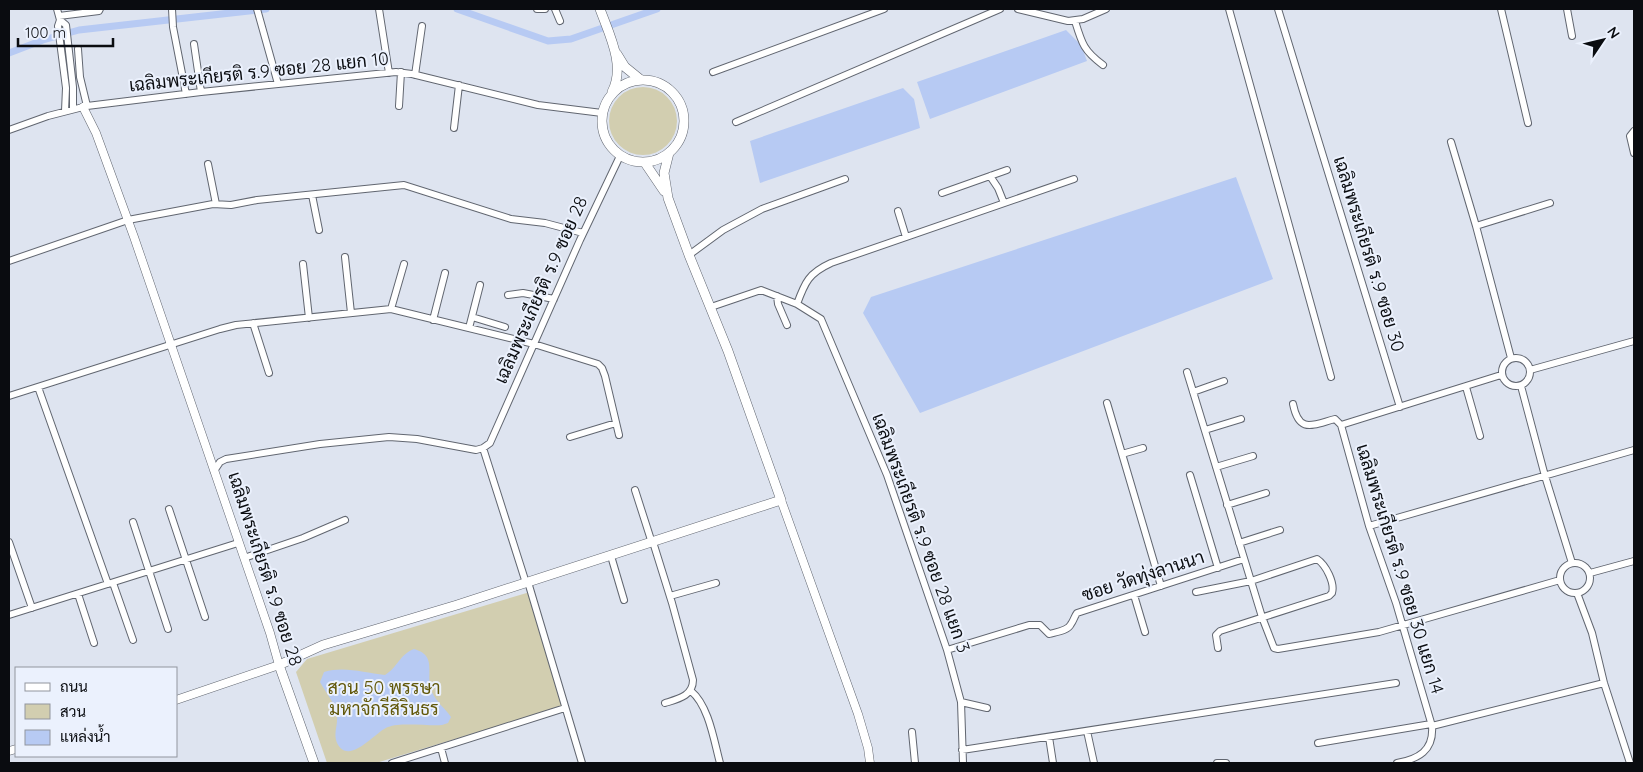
<svg xmlns="http://www.w3.org/2000/svg" width="1643" height="772" viewBox="0 0 1643 772" font-family="Quicksand,Sarabun,sans-serif">
<style>
.green{fill:#d2ceb0}
.water{fill:#b7caf3}
.lines{fill:none;stroke-linecap:round;stroke-linejoin:round}
.canal{stroke:#b7caf3;stroke-width:7}
.minor-casing{stroke:#616670;stroke-width:8}
.tertiary-casing{stroke:#616670;stroke-width:9}
.secondary-casing{stroke:#616670;stroke-width:10}
.minor{stroke:#fff;stroke-width:6}
.tertiary{stroke:#fff;stroke-width:8}
.secondary{stroke:#fff;stroke-width:9}
.labels{text-anchor:middle;stroke-width:4;stroke-linejoin:round;paint-order:stroke}
.street-label{font-size:18px;fill:#0a0c10;stroke:#ebf1fd}
.park-label{font-size:18px;fill:#62580a;stroke:#ebf1fd}
</style>
<rect width="100%" height="100%" fill="#dee4f0"/>
<path class="green" d="M609 121a34 34 0 1 1 68 0a34 34 0 1 1-68 0Z
M530 592 564 706 376 763H327L296 672 307 659Z"/>
<path class="water" d="M1066 30 1081 45 1087 61 930 119 917 82Z
M903 88 914 99 920 128 760 183 750 141Z
M1236 177 1273 279 920 413 863 313 871 297Z
M414 649C439 656 424 675 432 692 436 702 445 708 451 717L448 723 442 725C428 726 400 722 388 727 376 731 349 767 337 743 333 733 338 726 337 716 336 704 326 693 320 682L324 672C345 666 364 673 385 675 397 668 400 654 414 649Z"/>
<g class="lines">
<path class="canal" d="M457 9 548 41 571 39 657 9
M9 53 43 40 79 30 266 9"/>
<g class="minor-casing">
<path id="minor" d="M57 9 60 20 66 25 73 87V109
M172 9 173 27 186 94
M257 9 278 84
M379 9 389 73
M537 9H545
M555 9 560 21
M1018 9 1068 21 1083 19 1106 9
M1229 9C1264 131 1296 255 1331 377
M1278 9 1400 407
M1501 9 1528 123
M1567 9 1572 36
M59 16 99 11 100 9
M60 20 58 26 66 88 65 111
M1075 21C1082 44 1084 51 1103 65
M194 44 201 92
M78 49 80 77 87 106
M713 72 884 9
M415 75 422 26
M399 106 401 72
M736 122 1000 9
M454 128 459 85
M9 130 48 116 87 106 201 92 396 72 412 74 538 105 602 113
M1634 131 1630 136 1634 153
M1451 142 1476 226
M208 164 216 204
M990 176 998 188 1004 203
M942 193 1007 170
M312 195 319 230
M898 211 906 237
M689 255 723 230 762 209 845 179
M345 257 351 313
M9 261 128 220 213 204 231 205 257 200 404 185 511 219 545 223 583 233
M303 264 309 318
M508 295 523 293 554 299
M777 296 778 304 787 325
M797 304C805 282 809 273 831 263L1074 179
M711 307 761 290 797 304 821 319 887 475 947 650 961 702 963 763
M391 309 404 264
M472 317 505 327
M433 320 445 273
M253 323 269 373
M469 328 480 285
M1502 372a14 14 0 1 1 28 0a14 14 0 1 1-28 0Z
M1511 358 1476 226 1550 203
M1530 370 1634 341
M1187 372 1262 617 1274 648 1278 649 1379 632 1560 580
M1521 386 1545 476 1572 563
M38 387 108 584
M1466 387 1480 436
M1193 392 1224 381
M9 396 220 329 236 325 391 309 534 344 598 364 602 368 605 376 619 435
M1107 403 1161 586
M1293 404C1299 434 1312 425 1335 419L1341 425
M1205 430 1241 419
M570 437 616 423
M483 448 526 583
M1122 454 1143 448
M1216 467 1253 456
M214 471 220 462 226 459 320 444 389 437 417 439 476 450 483 448 490 443 580 240 620 156
M1190 475 1218 568
M635 490 652 543
M1227 505 1266 493
M169 509 205 617
M133 522 168 629
M1369 526 1634 450
M9 542 32 608
M653 542 672 603 693 680C693 696 678 699 665 703
M1239 543 1280 530
M611 556 624 600
M244 558 303 538 345 520
M1560 578a15 15 0 1 1 30 0a15 15 0 1 1-30 0Z
M1590 573 1634 561
M528 582 582 763
M113 583 133 640
M1196 592 1251 581 1317 559C1326 565 1335 583 1332 593L1329 596 1220 631 1216 635 1218 648
M1577 593 1592 633 1604 683 1630 763
M78 594 94 643
M1134 595 1145 632
M670 596 716 583
M9 615 238 543
M947 650 1029 625H1040L1049 634C1056 632 1068 631 1071 624 1074 620 1074 617 1077 613L1244 559
M691 691C709 706 714 741 720 763
M961 702 987 708
M1432 726 1604 683
M1087 731 1094 763
M912 732 915 763
M1049 737 1053 763
M1318 743 1431 724
M441 748 445 763
M962 750 1396 683
M392 763 565 708
M1217 763H1226
M1397 763C1418 759 1434 751 1432 726L1396 603 1369 526 1341 425 1501 375"/>
</g>
<g class="tertiary-casing">
<path id="tertiary" d="M83 107 96 133 134 237 270 633 279 665 176 700
M781 500 858 714 868 748 870 763
M9 751 16 749"/>
</g>
<g class="secondary-casing">
<path id="secondary" d="M600 9C609 34 626 66 612 92
M617 54 625 67 641 80
M602 121a41 41 0 1 1 82 0a41 41 0 1 1-82 0Z
M645 163 664 191
M314 763 279 665 323 645 457 605 781 500 728 351 689 255 668 198 664 173 669 153"/>
</g>
<use href="#minor" class="minor"/>
<use href="#tertiary" class="tertiary"/>
<use href="#secondary" class="secondary"/>
</g>
<g class="labels">
<g class="street-label">
<text transform="translate(259 72) rotate(-6)" y="6">เฉลิมพระเกียรติ ร.9 ซอย 28 แยก 10</text>
<text transform="translate(1369 254) rotate(73)" y="6">เฉลิมพระเกียรติ ร.9 ซอย 30</text>
<text transform="translate(541 290) rotate(-66)" y="6">เฉลิมพระเกียรติ ร.9 ซอย 28</text>
<text transform="translate(921 533) rotate(70)" y="6">เฉลิมพระเกียรติ ร.9 ซอย 28 แยก 3</text>
<text transform="translate(265 569) rotate(72)" y="6">เฉลิมพระเกียรติ ร.9 ซอย 28</text>
<text transform="translate(1400 569) rotate(73)" y="6">เฉลิมพระเกียรติ ร.9 ซอย 30 แยก 14</text>
<text transform="translate(1143 576) rotate(-18)" y="6">ซอย วัดทุ่งลานนา</text>
</g>
<g class="park-label">
<text x="384" y="694">สวน 50 พรรษา<tspan x="384" dy="21">มหาจักรีสิรินธร</tspan></text>
</g>
</g>
<rect width="1643" height="772" fill="none" stroke="#0a0c10" stroke-width="20"/>
<rect x="15" y="667" width="162" height="90" fill="#ebf1fd" stroke="#91959e"/>
<rect x="25" y="683" width="25" height="8" fill="#ffffff" stroke="#91959e"/>
<text x="60" y="692" font-size="15" fill="#0a0c10">ถนน</text>
<rect x="25" y="704" width="25" height="15" fill="#d2ceb0" stroke="#91959e"/>
<text x="60" y="717" font-size="15" fill="#0a0c10">สวน</text>
<rect x="25" y="730" width="25" height="15" fill="#b7caf3" stroke="#91959e"/>
<text x="60" y="742" font-size="15" fill="#0a0c10">แหล่งน้ำ</text>
<g transform="translate(1603 40) rotate(55)" stroke="#ebf1fd" stroke-width="4" paint-order="stroke">
<path d="M0-4L9 19L0 12L-9 19Z" fill="#0a0c10"/>
<text y="-8" font-size="14" font-weight="bold" text-anchor="middle" fill="#0a0c10">N</text>
</g>
<path d="M18 38v8h95v-8" fill="none" stroke="#0a0c10" stroke-width="2.5"/>
<text x="25" y="38" font-size="15" fill="#0a0c10" stroke="#ebf1fd" stroke-width="4" paint-order="stroke">100 m</text>
</svg>
